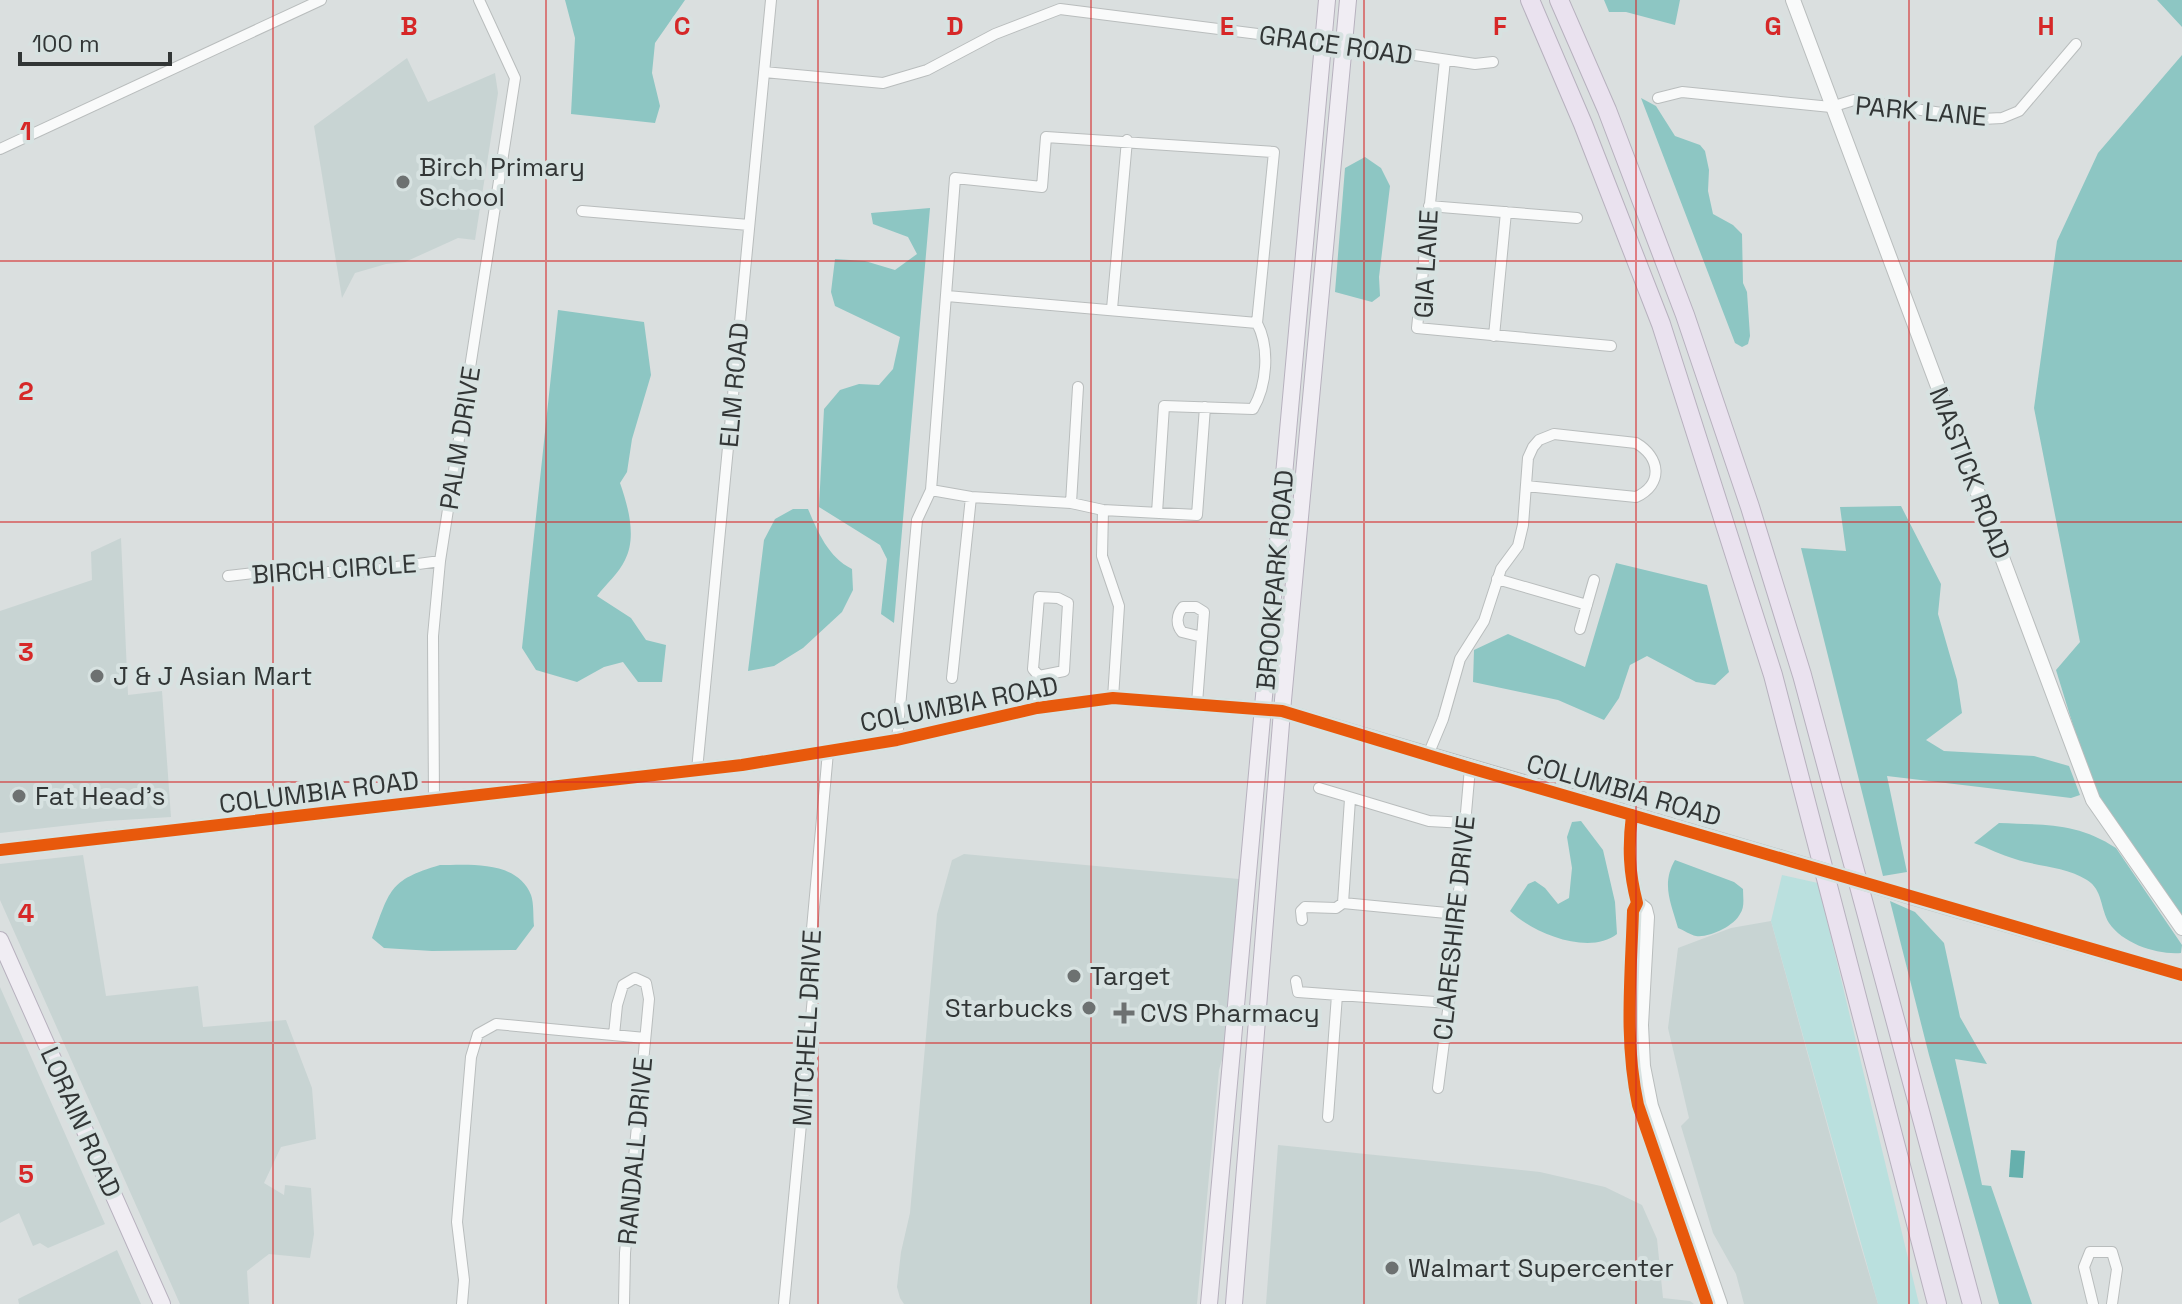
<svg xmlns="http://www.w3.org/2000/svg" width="2182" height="1304" viewBox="0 0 2182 1304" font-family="'Space Grotesk',sans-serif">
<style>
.built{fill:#c8d4d3}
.green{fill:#bae0de}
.forest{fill:#8dc6c3}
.water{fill:#66b0ad}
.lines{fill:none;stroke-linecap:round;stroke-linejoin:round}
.street-casing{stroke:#b9bdbd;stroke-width:12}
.secondary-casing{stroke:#b9bdbd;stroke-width:16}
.primary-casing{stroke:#b7b1be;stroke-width:18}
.highway-casing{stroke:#b7b1be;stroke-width:20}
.street{stroke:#f9fafa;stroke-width:10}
.secondary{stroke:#f9fafa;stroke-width:14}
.primary{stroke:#f0edf3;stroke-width:16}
.highway{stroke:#eae2ef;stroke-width:18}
.secondary-bridge-casing{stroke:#b9bdbd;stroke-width:16;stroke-linecap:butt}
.secondary-bridge{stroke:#f9fafa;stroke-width:14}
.cycleway-casing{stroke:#d7e2e1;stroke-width:17}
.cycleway{stroke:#e8590c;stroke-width:12}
.grid{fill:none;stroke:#d62828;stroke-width:2;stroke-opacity:0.55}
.poi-dot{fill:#6d7171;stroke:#d7e2e1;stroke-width:3}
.labels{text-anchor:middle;stroke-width:8;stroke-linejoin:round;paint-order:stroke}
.street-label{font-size:26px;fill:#323636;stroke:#d7e2e1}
.poi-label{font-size:26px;fill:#323636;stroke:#d7e2e1;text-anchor:start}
.grid-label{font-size:26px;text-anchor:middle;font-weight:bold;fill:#d62828;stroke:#d7e2e1;stroke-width:8;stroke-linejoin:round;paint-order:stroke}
</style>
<rect width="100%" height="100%" fill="#dadfdf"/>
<path class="built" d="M407 58 428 102 495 73 498 93 475 240 458 238 405 262 386 264 355 273 342 298 314 126Z
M121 538 128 695 162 691 171 817 107 821 0 833V611L92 580 91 552Z
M964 854 1239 879 1226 1045 1219 1070 1197 1304H904L900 1298 897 1287 901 1252 910 1213 937 914 952 860Z
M83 855 106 996 198 986 203 1027 286 1020 312 1088 316 1139 281 1147 264 1183 284 1195 285 1185 311 1188 314 1234 310 1258 269 1254 247 1271 249 1304H180L0 900V864Z
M1771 921 1857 1233 1878 1304H1744L1736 1274 1713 1233 1681 1126 1689 1118 1668 1028 1678 948 1731 928Z
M0 987 105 1224 48 1248 40 1243 33 1246 19 1213 0 1223Z
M1278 1145 1540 1172 1605 1187 1642 1205 1657 1239 1663 1298 1690 1301 1694 1304H1266Z
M117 1250 141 1304H19L18 1299Z"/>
<path class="green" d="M1782 875 1818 883 1919 1304H1878L1771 921Z"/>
<path class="forest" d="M565 0H685L655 43 652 73 660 106 655 123 571 114 575 38Z
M1604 0H1680L1675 25 1626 12H1609Z
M2157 0H2182V27Z
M2182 55V915L2096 800 2056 670 2080 642 2034 408 2057 241 2098 153Z
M1641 98 1656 106 1675 136 1700 145 1705 151 1709 170 1708 191 1713 214 1733 225 1742 234 1743 283 1747 292 1750 336 1748 344 1742 347 1735 343Z
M1365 157 1381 168 1390 186 1379 277 1380 296 1372 302 1335 292 1345 168Z
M930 208 894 623 881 614 887 559 880 545 819 507 824 409 840 390 859 384 879 385 893 369 900 337 835 306 831 292 835 259 865 261 895 270 917 254 908 237 873 224 871 213Z
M558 310 644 322 651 375 632 439 627 472 620 483C628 506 637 537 625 560 619 573 606 584 597 596L631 618 646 640 666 645 662 682H638L623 662 604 667 577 682 536 670 522 648Z
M1901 506 1941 584 1938 614 1957 680 1962 713 1926 740 1944 751 2034 756 2069 766 2080 795 2071 798 1887 776 1907 872 1883 876 1801 548 1846 551 1840 507Z
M793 509H808C818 532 828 557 852 569L853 590 842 612 803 648 774 666 748 671 764 540 775 519Z
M1616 563 1707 585 1729 672 1715 685 1696 682 1647 656 1630 665 1619 698 1604 720 1558 700 1473 682 1474 650 1508 634 1585 667Z
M1581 821 1603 850 1615 902 1617 934C1589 956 1533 933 1510 911L1528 884 1535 881 1545 888 1558 904 1569 898 1572 868 1567 837 1572 822Z
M1999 823C2043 825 2077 822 2116 848L2182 945 2181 953C2158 955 2123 944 2109 923 2100 908 2103 890 2087 880 2065 866 2039 867 2015 859 2001 855 1988 848 1974 843Z
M1675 860 1734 882 1743 889C1743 897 1745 907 1740 914 1734 926 1709 938 1696 936 1690 935 1684 930 1678 928 1671 903 1661 884 1675 860Z
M440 865C470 865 517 860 531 895 534 903 533 917 534 926L516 950 432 951 384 948 372 938C390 891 388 880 440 865Z
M1890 901 1915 912 1944 943 1960 1017 1987 1064 1955 1059 1982 1185 1991 1186 2032 1304H1999L1929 1055Z"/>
<path class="water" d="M2011 1150 2025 1151 2023 1178 2009 1177Z"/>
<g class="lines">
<g class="street-casing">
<path id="street" d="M1445 60 1417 328 1611 346
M764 72 883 83 927 70 995 34 1060 9 1361 47 1475 64 1493 62
M1658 98 1682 92 1831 107 1854 100 1982 119 2002 118 2019 111 2076 44
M0 149 321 0
M1429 206 1577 218
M582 211 749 225
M947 296 1257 323
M1112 309 1127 140
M1494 336 1506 212
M931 490 971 497 1071 503 1103 510 1197 515 1205 407
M1071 503 1078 387
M1103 510 1102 556 1119 606 1113 698
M228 576 263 572H360L440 561
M1497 579 1587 605
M1580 629 1594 580
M952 678 971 497
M1197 703 1204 612 1196 607H1183C1176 615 1176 625 1182 632L1202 637
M1037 708 1039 676 1033 669 1039 597 1058 598 1068 603 1064 671 1039 676
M897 740 917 520 931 490 955 178 1042 187 1046 137 1274 152 1257 323C1270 348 1267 385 1253 409L1164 406 1157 513
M1428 755 1443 719 1460 659 1484 621 1501 569 1518 546 1523 525 1528 458 1533 447 1539 440 1554 434 1636 443C1660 457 1664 484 1636 497L1526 486
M697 770 771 0
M1319 788 1429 821 1465 823
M1350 799 1343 903 1457 914
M434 800 433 636 440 561 515 78 479 0
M1302 920 1301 911 1305 907 1336 908 1343 903
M1296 981 1298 992 1449 1003
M614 1035 617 1005 623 985 635 978 646 983 649 999 625 1253 624 1304
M1438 1088 1449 1003 1470 768
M1328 1117 1337 995
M462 1304 464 1280 457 1222 471 1057 478 1034 496 1024 645 1038
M784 1304 813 997 811 940 828 752
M2093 1304 2084 1267 2090 1252H2112L2117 1269 2112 1304"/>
</g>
<g class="secondary-casing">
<path id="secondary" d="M1793 0 2093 800 2182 928
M1632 815C1628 847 1629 872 1637 903L1633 911C1631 977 1624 1040 1638 1105L1707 1304
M0 850 742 765 897 740 1037 708 1113 698 1282 711 1779 857
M1911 897 2182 975
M1637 903 1645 909 1647 917 1641 1025 1643 1066 1651 1106 1720 1304"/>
</g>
<g class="primary-casing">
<path id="primary" d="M0 940 162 1304
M1209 1304 1327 0
M1234 1304 1282 711 1348 0"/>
</g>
<g class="highway-casing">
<path id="highway" d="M1530 0 1583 124 1661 324 1773 675 1937 1304
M1559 0 1607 110 1685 315 1750 507 1802 675 1972 1304"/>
</g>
<use href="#street" class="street"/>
<use href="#secondary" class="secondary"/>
<use href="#primary" class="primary"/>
<use href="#highway" class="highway"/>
<g class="secondary-bridge-casing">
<path id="secondary-bridge" d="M1779 857 1911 897"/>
</g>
<use href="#secondary-bridge" class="secondary-bridge"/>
<g class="cycleway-casing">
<path id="cycleway" d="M1632 815C1628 847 1629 872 1637 903L1633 911C1631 977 1624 1040 1638 1105L1707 1304
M0 850 742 765 897 740 1037 708 1113 698 1282 711 1470 768 2182 975"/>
</g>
<use href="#cycleway" class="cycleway"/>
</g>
<path class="grid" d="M273 0V1304M546 0V1304M818 0V1304M1091 0V1304M1364 0V1304M1636 0V1304M1909 0V1304M0 261H2182M0 522H2182M0 782H2182M0 1043H2182"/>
<g class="poi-dot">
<circle cx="403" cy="182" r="8"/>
<circle cx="97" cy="676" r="8"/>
<circle cx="19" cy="796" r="8"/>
<circle cx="1074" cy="976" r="8"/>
<circle cx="1089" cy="1008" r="8"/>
<path d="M1120 1001h8v8h8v8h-8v8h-8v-8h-8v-8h8z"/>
<circle cx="1392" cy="1268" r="8"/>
</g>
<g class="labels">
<g class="street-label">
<text transform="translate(1336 45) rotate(8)" y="9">GRACE ROAD</text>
<text transform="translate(1921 111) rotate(5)" y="9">PARK LANE</text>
<text transform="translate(1426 264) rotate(-87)" y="9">GIA LANE</text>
<text transform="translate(734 385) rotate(-85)" y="9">ELM ROAD</text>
<text transform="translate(460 438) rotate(-81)" y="9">PALM DRIVE</text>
<text transform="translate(1970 473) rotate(69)" y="9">MASTICK ROAD</text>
<text transform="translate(334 569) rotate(-4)" y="9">BIRCH CIRCLE</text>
<text transform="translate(1275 580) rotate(-85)" y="9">BROOKPARK ROAD</text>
<text transform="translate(959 704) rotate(-11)" y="9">COLUMBIA ROAD</text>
<text transform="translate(1624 790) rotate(16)" y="9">COLUMBIA ROAD</text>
<text transform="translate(319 792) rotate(-7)" y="9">COLUMBIA ROAD</text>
<text transform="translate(1454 928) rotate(-84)" y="9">CLARESHIRE DRIVE</text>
<text transform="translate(807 1028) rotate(-87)" y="9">MITCHELL DRIVE</text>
<text transform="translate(81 1122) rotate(66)" y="9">LORAIN ROAD</text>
<text transform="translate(635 1151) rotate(-85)" y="9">RANDALL DRIVE</text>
</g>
<g class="poi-label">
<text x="419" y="176">Birch Primary<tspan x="419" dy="30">School</tspan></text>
<text x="113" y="685">J &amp; J Asian Mart</text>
<text x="35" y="805">Fat Head's</text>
<text x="1090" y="985">Target</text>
<text x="1073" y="1017" text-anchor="end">Starbucks</text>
<text x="1140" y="1022">CVS Pharmacy</text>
<text x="1408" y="1277">Walmart Supercenter</text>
</g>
</g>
<g class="grid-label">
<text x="409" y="35">B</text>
<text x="682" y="35">C</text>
<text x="955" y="35">D</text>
<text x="1227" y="35">E</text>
<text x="1500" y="35">F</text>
<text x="1773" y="35">G</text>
<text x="2046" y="35">H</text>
<text x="26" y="140">1</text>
<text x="26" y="400">2</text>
<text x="26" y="661">3</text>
<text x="26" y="922">4</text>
<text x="26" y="1183">5</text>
</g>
<path d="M20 52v12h150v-12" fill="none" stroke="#323636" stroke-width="4"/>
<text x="32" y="52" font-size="24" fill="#323636" stroke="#d7e2e1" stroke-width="6" paint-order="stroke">100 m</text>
</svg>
